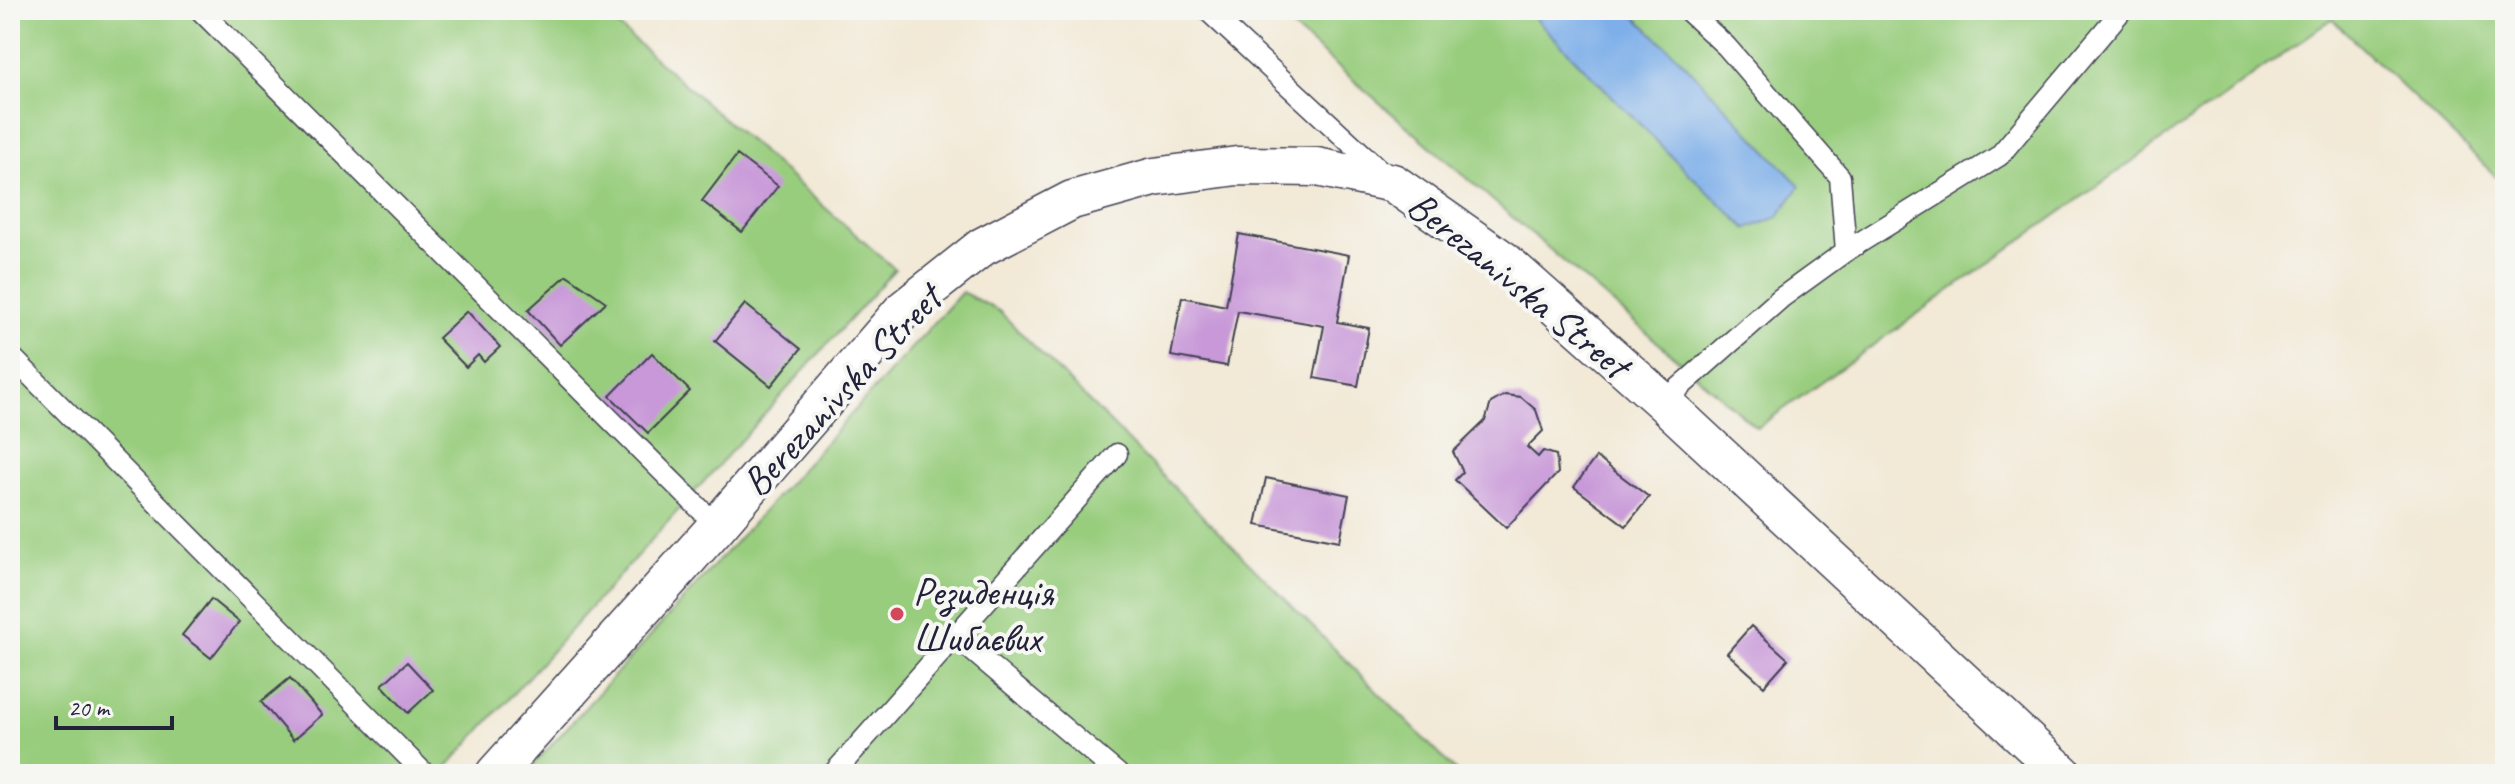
<svg xmlns="http://www.w3.org/2000/svg" width="2515" height="784" viewBox="0 0 2515 784" font-family="Caveat,sans-serif">
<style>
.green{fill:#99cd7e;stroke:#5e785c;stroke-width:2}
.water{fill:#7eafe9;stroke:#506892;stroke-width:2}
.building{fill:#c898d8}
.lines{fill:none;stroke-linecap:round;stroke-linejoin:round}
.service-casing{stroke:#414052;stroke-width:23}
.minor-casing{stroke:#414052;stroke-width:41}
.service{stroke:#fff;stroke-width:20}
.minor{stroke:#fff;stroke-width:38}
.poi-dot{fill:#d1495b;stroke:#f6f6f2;stroke-width:3}
.labels{text-anchor:middle;stroke-width:8;stroke-linejoin:round;paint-order:stroke}
.street-label{font-size:40px;fill:#22223b;stroke:#f6f6f2}
.poi-label{font-size:40px;fill:#22223b;stroke:#f6f6f2;text-anchor:start}
</style>
<rect width="100%" height="100%" fill="#f6f6f2"/>
<filter id="ink" filterUnits="userSpaceOnUse"><feTurbulence type="fractalNoise" baseFrequency=".0125" numOctaves="2"/><feDisplacementMap in="SourceGraphic" scale="16" xChannelSelector="R" yChannelSelector="G"/><feConvolveMatrix kernelMatrix="1 2 1 2 8 2 1 2 1" color-interpolation-filters="sRGB"/></filter>
<filter id="wash" filterUnits="userSpaceOnUse"><feTurbulence type="fractalNoise" baseFrequency=".006" numOctaves="4" result="noise"/><feDisplacementMap in="SourceGraphic" scale="32" xChannelSelector="R" yChannelSelector="G"/><feGaussianBlur stdDeviation="1.8" result="paint"/><feColorMatrix in="noise" values="0 0 0 0 0 0 0 0 0 0 0 0 0 0 0 0 0 1.4 0 .05"/><feComposite in="paint" operator="in"/></filter>
<g filter="url(#wash)">
<rect width="100%" height="100%" fill="#f2e9d6"/>
<path class="green" d="M10 10H600L895 269 441 774H10Z
M1272 10H2505V185L2332 19 1757 428Z
M962 292 999 311 1459 774H525Z"/>
<path class="water" d="M1527 10H1628L1679 58 1800 186 1778 217 1747 229 1681 166Z"/>
<g id="blocks">
<path class="building" d="M737 155 778 186 742 232 702 201Z
M1239 234 1349 255 1337 322 1369 328 1358 386 1314 378 1324 326 1238 311 1227 366 1171 356 1182 297 1226 306Z
M567 275 606 302 560 345 528 310Z
M745 304 801 349 771 386 715 341Z
M467 311 500 347 484 362 478 355 466 367 438 338Z
M652 353 690 391 648 433 610 396Z
M1505 395 1521 397 1536 410 1543 431 1527 447 1538 457 1543 451 1556 455 1558 473 1506 528 1455 480 1463 472 1453 452 1485 421 1491 403Z
M1596 457 1649 497 1626 526 1574 487Z
M1266 478 1349 495 1340 541 1256 525Z
M211 599 239 622 211 658 182 635Z
M1751 626 1788 659 1764 686 1727 653Z
M407 662 433 690 408 713 382 685Z
M290 678 322 715 293 740 261 702Z"/>
</g>
</g>
<g filter="url(#ink)">
<use href="#blocks" fill-opacity="0" stroke="#414052" stroke-width="2"/>
<g class="lines">
<g class="service-casing">
<path id="service" d="M200 10 717 526
M1207 10 1385 175
M1687 10 1726 46 1840 177 1846 251
M10 355 425 774
M1663 402 1781 298 1846 251 1999 156 2122 10
M955 636 1118 774
M833 774 1117 454"/>
</g>
<g class="minor-casing">
<path id="minor" d="M495 774 717 526 904 309 982 247 1072 200 1154 177 1237 166 1317 167 1393 183 1503 260 1663 402 2063 774"/>
</g>
<use href="#service" class="service"/>
<use href="#minor" class="minor"/>
</g>
</g>
<circle class="poi-dot" cx="897" cy="614" r="8"/>
<g class="labels">
<g class="street-label">
<text transform="translate(1519 284) rotate(39)" y="14">Berezanivska Street</text>
<text transform="translate(841 390) rotate(-47)" y="14">Berezanivska Street</text>
</g>
<g class="poi-label">
<text x="913" y="605">Резиденція<tspan x="913" dy="46">Шибаєвих</tspan></text>
</g>
</g>
<rect width="2515" height="784" fill="none" stroke="#f6f6f2" stroke-width="40"/>
<path d="M56 716v12h116v-12" fill="none" stroke="#22223b" stroke-width="4"/>
<text x="68" y="716" font-size="24" fill="#22223b" stroke="#f6f6f2" stroke-width="6" paint-order="stroke">20 m</text>
</svg>
